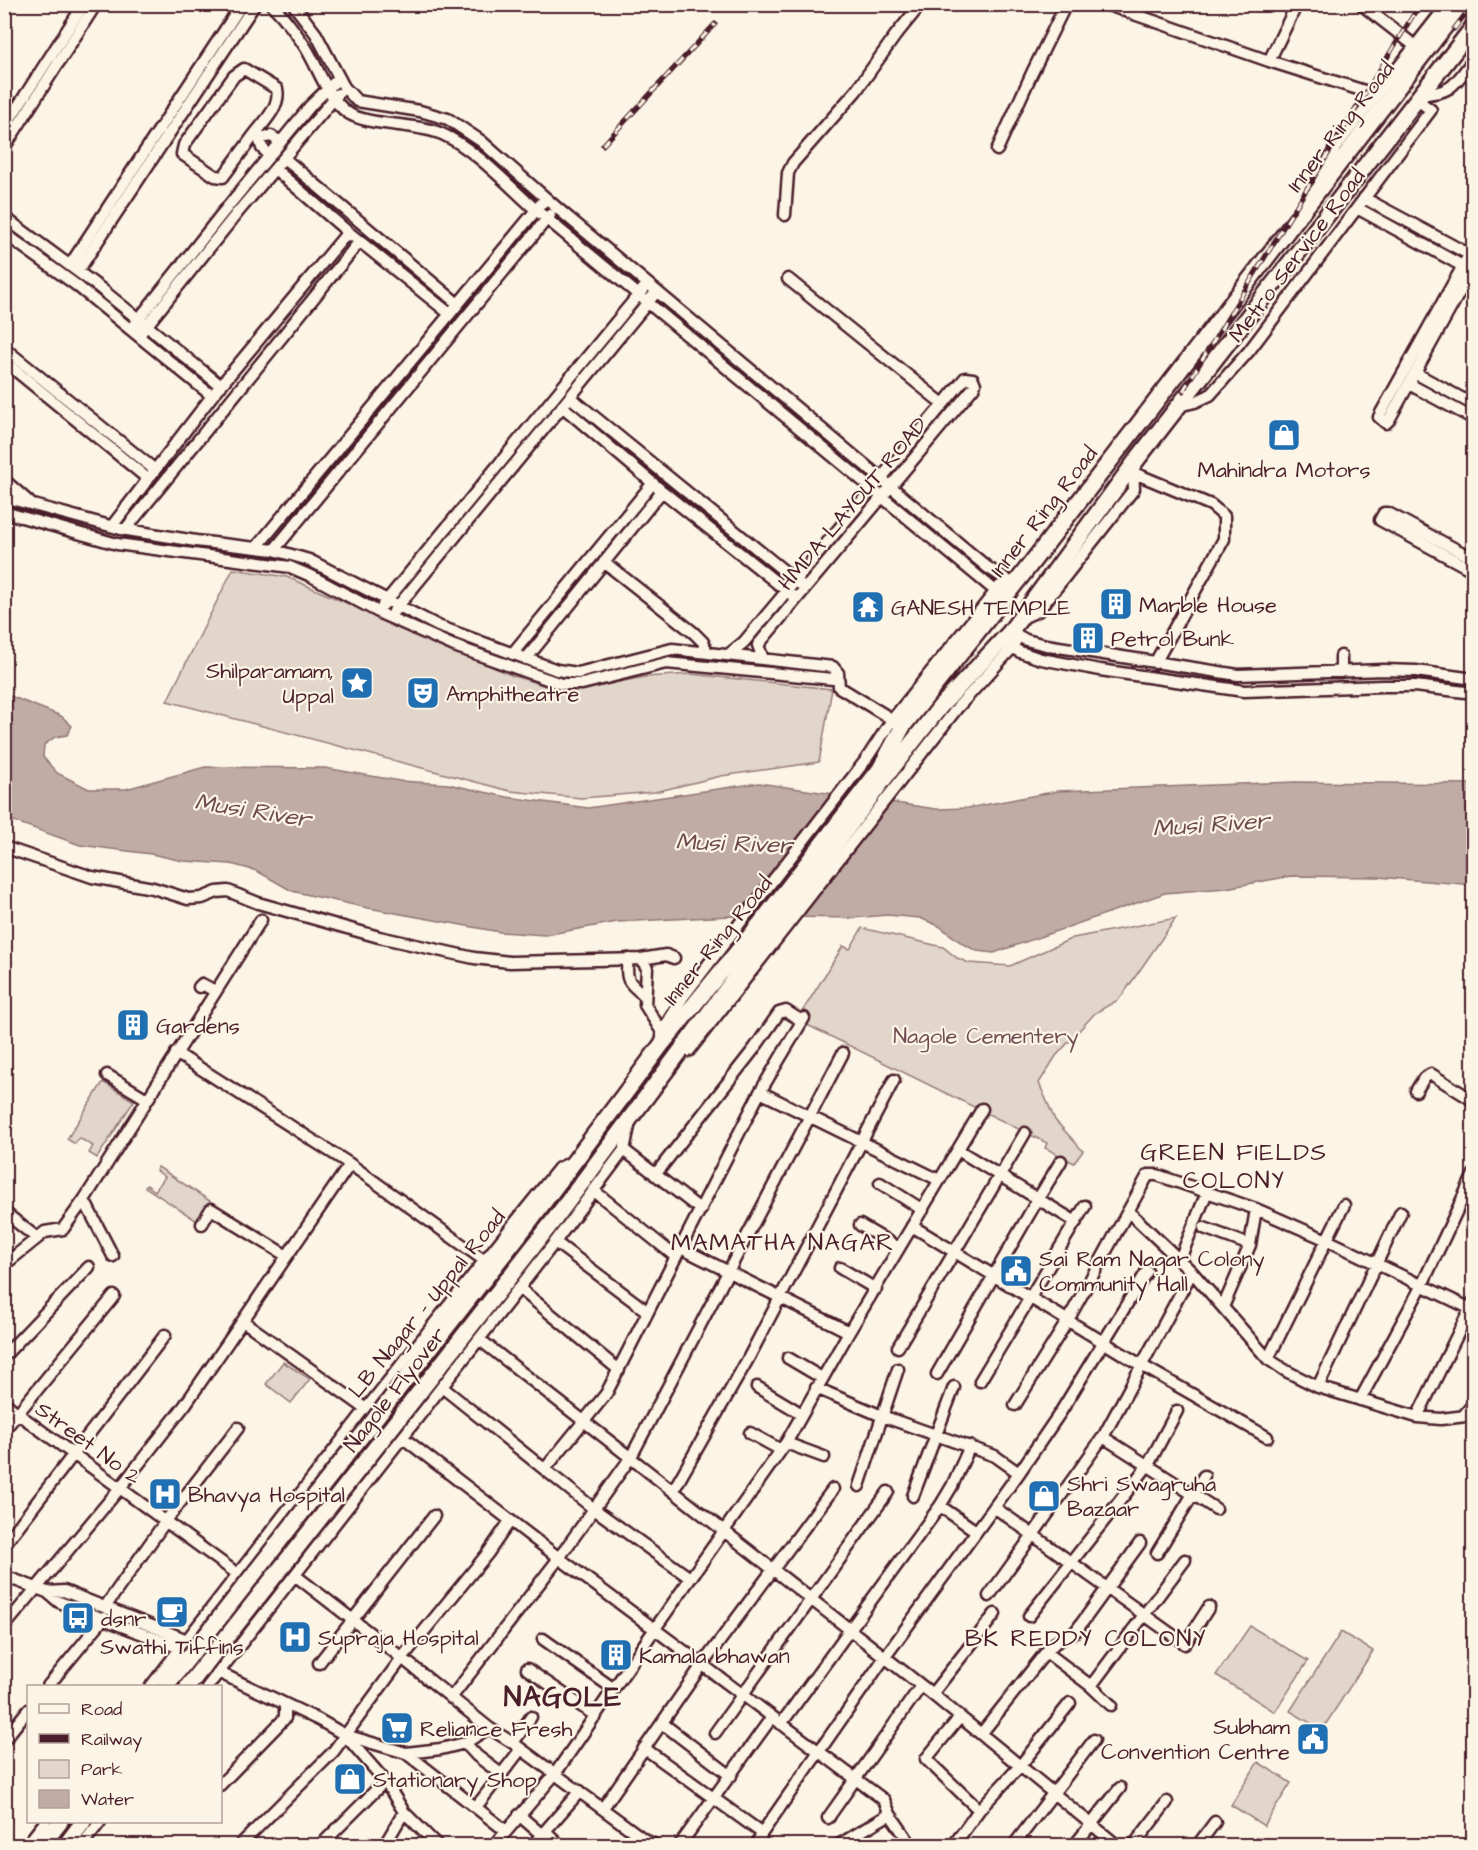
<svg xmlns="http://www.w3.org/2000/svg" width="1478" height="1850" viewBox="0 0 1478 1850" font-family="'Architects Daughter',sans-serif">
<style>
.green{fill:#e2d5ca;stroke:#967a7a;stroke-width:1.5}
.water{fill:#c0aca5;stroke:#917474;stroke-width:1.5}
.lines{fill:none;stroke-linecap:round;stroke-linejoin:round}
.minor-casing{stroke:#4a1f2b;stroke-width:15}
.highway-casing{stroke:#4a1f2b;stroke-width:20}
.minor{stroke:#fcf5e5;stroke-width:10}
.highway{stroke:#fcf5e5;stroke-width:15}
.rail-casing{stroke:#4a1f2b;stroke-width:5}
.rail{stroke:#fcf5e5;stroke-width:3;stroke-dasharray:9;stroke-linecap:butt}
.highway-bridge-casing{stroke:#4a1f2b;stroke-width:20;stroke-linecap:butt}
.highway-bridge{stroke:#fcf5e5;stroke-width:15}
.labels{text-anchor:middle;stroke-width:4.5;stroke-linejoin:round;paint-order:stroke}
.street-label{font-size:22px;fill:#4a1f2b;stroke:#fcf5e5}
.poi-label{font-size:22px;fill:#4a1f2b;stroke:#fcf5e5;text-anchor:start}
.park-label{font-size:22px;fill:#704c53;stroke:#fcf5e5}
.water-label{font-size:24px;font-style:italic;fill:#6d4950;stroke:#fcf5e5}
.neighbourhood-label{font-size:24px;letter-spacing:1.5px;fill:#4a1f2b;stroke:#fcf5e5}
.district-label{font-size:28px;font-weight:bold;letter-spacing:1.5px;fill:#4a1f2b;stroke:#fcf5e5}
</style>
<rect width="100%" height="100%" fill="#fcf5e5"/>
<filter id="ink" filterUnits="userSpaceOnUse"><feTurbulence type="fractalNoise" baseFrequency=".0167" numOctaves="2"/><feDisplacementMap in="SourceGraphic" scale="12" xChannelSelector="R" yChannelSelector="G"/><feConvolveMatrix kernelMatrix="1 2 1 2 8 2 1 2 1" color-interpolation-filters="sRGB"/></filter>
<g filter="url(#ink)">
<path class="green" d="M233 569 287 577 511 675 565 692 645 677 691 674 832 689 819 762 721 776 655 792 581 798 510 791 167 701Z
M1176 918 1124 993 1118 1000 1095 1013 1056 1056 1039 1083 1055 1120 1083 1151 1074 1163 1045 1148 1047 1143 797 1020 843 946 850 949 862 928 943 947 957 958 969 963 1010 966 1073 938Z
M103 1082 134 1101 97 1158 89 1153 93 1146 79 1138 75 1144 67 1139Z
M158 1167 210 1201 197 1221 145 1187 147 1185 155 1191 165 1177 156 1170Z
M283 1362 310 1379 291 1403 266 1384Z
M1250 1626 1308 1661 1275 1712 1216 1675Z
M1341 1632 1373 1651 1322 1730 1290 1711Z
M1258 1762 1291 1783 1264 1826 1231 1805Z"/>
<path class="water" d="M5 694 61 716 72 726 67 735 55 737 44 745 43 757 57 773 89 789H126L205 767 325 768 400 781 448 784 507 797 588 808 759 783 936 809 968 808 1058 791 1295 782 1473 784 1474 885 1377 877 1291 876 1226 888 1165 893 994 953 977 951 963 944 939 926 920 918 887 915 853 918 730 916 617 922 545 935 500 932 368 908 309 895 292 891 257 871 231 864 183 861 151 854 80 845 5 818Z"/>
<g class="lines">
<g class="minor-casing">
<path id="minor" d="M271 4C284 16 296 33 306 48 319 69 327 98 348 113 367 126 418 123 442 134 474 148 509 186 535 209L1004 598
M293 4 316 34 344 87 357 101 420 111 448 119 481 141 557 208 987 567 1015 585
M1105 4 1269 61 1377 95
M1361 4 1415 46
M1269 61 1297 4
M1421 94C1453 94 1455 83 1474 59
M4 128 84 4
M254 135C264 122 281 106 277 89L244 69 234 76 184 145 182 154 215 176 223 177 254 135 259 138
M4 148 96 4
M997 150 1032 73 1066 4
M270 155 262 148 259 138 271 136 281 142
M285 159 458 304
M275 169 348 232 450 314
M1320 181 1335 148 1448 4
M1364 198 1474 257
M1357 208 1468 269
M785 215 788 173 793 163 856 91 895 36 921 4
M4 217 100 288 221 386
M4 233 76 285 212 396
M1469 255 1381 413 1379 417 1386 423 1389 420 1474 266
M70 265 242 4
M78 271 255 4
M788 279 943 404
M131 329 221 215 311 105 339 78
M139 335 238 212 338 94
M4 348 155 470
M4 361 148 479
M1415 373 1474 405
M1409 384 1474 419
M570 397 800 584
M562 406 662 491 792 595
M1178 406 1195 402 1210 395 1249 351 1431 110 1416 99
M1134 473 1211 505 1224 516V539L1155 663
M4 480 29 502
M4 497 121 529 196 541 274 550 309 560 438 626 557 670 578 673 672 649 833 667 838 673 833 679 666 663 582 684H561L454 646 384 615 311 576 290 567 117 544 4 512
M112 526 212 396 348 232
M125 530 360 241
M256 548 546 198
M274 550 550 215
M1474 559 1388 513H1384L1380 520 1474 571
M604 562 694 633 703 642 707 652
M383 605 644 288
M394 611 653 296
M1022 618 1038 611 1134 489 1133 468
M1013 633 1026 640 1046 645 1238 675 1384 670 1416 671 1474 679
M1006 644 1020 652 1041 659 1100 670 1244 691 1383 686H1414L1474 693
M512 654 653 483
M728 655 744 642 965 378 973 379 975 384 974 387 758 645 763 659
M1341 656V672
M526 659 662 491
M838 673 839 687 898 723
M4 847 92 877 153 888 188 899 202 898 217 892 228 891 258 903 379 937 474 958 510 962 641 959
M628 959C625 979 628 983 644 995
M199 987 202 984 215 991
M662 1032 645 1005 647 968 641 959 666 955 674 958
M662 1044V1032L683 997 865 761 892 720 1000 586
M689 1051 958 707 1012 648 1018 636
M176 1053 350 1164 485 1261
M107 1075 147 1099
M1416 1091 1424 1078 1431 1074 1474 1101
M760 1092 939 1180
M624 1150 701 1210
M1061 1161 1038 1199 1076 1222
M655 1175 754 1049 779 1013 786 1011 802 1021
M880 1183 923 1210
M593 1190 676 1257
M84 1200 113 1256
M4 1212 37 1238
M1129 1212 1192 1272 1268 1359 1286 1371 1318 1387 1417 1417 1441 1419 1474 1415
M202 1224 211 1209 287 1256
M860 1225 899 1248
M912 1226 1141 1365 1267 1437
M1204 1228 1250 1245
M555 1242 648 1312
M681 1248 849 1332
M1180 1259 1207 1192
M4 1265 45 1232 63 1229 84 1200 261 920
M840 1268 876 1289
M519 1288 619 1370
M1223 1307 1250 1245 1256 1209
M243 1321 366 1409
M479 1339 932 1694 1118 1846
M898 1347 1025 1133
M4 1356 89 1267
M788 1358 822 1378
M1268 1359 1344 1205
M937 1374 1038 1199 958 1150
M980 1381 1085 1206
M442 1387 594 1509 690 1578
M757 1387 802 1414
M1318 1387 1401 1212
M816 1388 882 1416 995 1456 1019 1473
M1360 1400 1422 1285 1474 1174
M4 1402 17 1413 239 1575
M1015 1405 1068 1320 1148 1175H1157L1256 1209 1327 1240 1469 1308
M1464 1415 1474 1403
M1417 1417 1474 1301
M4 1430 114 1296
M750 1433 781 1450
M402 1437 559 1558 884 1800 890 1814 912 1846
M1103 1437 1216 1509
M786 1443 824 1457
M970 1446 952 1486 940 1506 976 1531
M545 1469 606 1394 760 1092 804 1018
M859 1486 898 1369
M673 1491 748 1359 894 1080
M913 1496 954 1387
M994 1507 1185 1644 1209 1607
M4 1545 165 1335
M1157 1553 1204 1476
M4 1576 47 1592 59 1602 180 1648
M296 1576 402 1658 489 1728 513 1743 645 1840 657 1846
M47 1592 64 1591 187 1640
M989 1596 1103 1437 1192 1272
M105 1607 165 1522 238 1428
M1029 1616 1148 1465 1177 1411
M4 1627 120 1488 185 1405 350 1164
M543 1639 614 1689
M1046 1652 1091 1686 1111 1705
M319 1663 434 1516
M527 1669 596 1716
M220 1673 319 1720 345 1735 385 1781 404 1812 384 1846
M48 1686 104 1618
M151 1686 366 1409 521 1215 559 1168 572 1162
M208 1686 555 1242 624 1150 630 1122
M1091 1686 1185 1560
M932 1694 995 1614
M451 1698 559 1558 631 1457 843 1053
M960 1717 926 1759 979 1810
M662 1723 731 1776
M781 1724 940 1506
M715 1733 888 1492
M981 1734 1046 1652 1055 1643 1076 1631 1140 1543
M345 1735 406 1753 441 1749 465 1743 489 1728
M4 1740 28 1710
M465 1743 477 1756 501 1774
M513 1743 531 1717
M644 1748 762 1833
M406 1753 506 1831
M220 1785 285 1718V1705
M476 1807 521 1749
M603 1808 702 1665 833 1489
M404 1812 438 1846
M519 1815 542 1835
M828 1818 921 1686
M545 1831 561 1846
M26 1846 45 1822
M81 1846 100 1822
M239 1846 333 1752 402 1658 488 1553 510 1521
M320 1846 385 1781
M494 1846 555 1774 654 1630 786 1443 849 1332 982 1109
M532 1846 580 1791
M679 1846 772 1717
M756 1846 762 1833 885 1657 1019 1473 1060 1413 1147 1271
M837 1846 890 1814
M953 1846 979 1810 1020 1766 1070 1703
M1013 1846 1094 1740
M1074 1846 1120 1788
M1133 1846 1167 1802
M1197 1846 1215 1822"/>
</g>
<g class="highway-casing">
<path id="highway" d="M406 1379 529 1222 662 1044 759 925 880 769 903 726 1023 574 1462 4
M421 1390 554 1220 890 771 940 707 1010 632 1138 458 1474 26
M166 1686 189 1657
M188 1686 203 1667
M41 1846 60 1822
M65 1846 83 1822"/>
</g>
<use href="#minor" class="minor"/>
<use href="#highway" class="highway"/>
<g class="rail-casing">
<path id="rail" d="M1454 29 1473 4
M603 145 715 24
M1183 391 1420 4"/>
</g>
<use href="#rail" class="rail"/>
<g class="highway-bridge-casing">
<path id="highway-bridge" d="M189 1657 406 1379
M203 1667 421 1390"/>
</g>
<use href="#highway-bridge" class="highway-bridge"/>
</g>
</g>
<defs>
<g id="shop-square" transform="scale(1.725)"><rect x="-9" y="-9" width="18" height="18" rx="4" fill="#1f6fb2" stroke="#fcf5e5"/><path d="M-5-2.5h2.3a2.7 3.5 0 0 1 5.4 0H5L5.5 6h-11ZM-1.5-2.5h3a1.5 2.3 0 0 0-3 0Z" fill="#fff"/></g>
<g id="building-square" transform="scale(1.725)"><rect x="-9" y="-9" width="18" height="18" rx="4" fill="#1f6fb2" stroke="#fcf5e5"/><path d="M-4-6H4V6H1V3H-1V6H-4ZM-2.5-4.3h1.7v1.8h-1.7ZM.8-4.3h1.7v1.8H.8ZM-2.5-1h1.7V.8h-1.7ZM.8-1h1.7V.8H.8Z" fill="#fff"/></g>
<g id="temple-square" transform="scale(1.725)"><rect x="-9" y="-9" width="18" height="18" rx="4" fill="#1f6fb2" stroke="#fcf5e5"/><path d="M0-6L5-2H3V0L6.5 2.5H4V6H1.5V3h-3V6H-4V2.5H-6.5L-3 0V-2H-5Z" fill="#fff"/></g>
<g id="sight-square" transform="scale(1.725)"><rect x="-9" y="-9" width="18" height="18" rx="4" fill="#1f6fb2" stroke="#fcf5e5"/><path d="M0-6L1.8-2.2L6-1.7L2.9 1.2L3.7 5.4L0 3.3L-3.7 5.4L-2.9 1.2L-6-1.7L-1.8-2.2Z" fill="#fff"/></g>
<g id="theatre-square" transform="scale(1.725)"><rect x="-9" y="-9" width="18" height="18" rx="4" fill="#1f6fb2" stroke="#fcf5e5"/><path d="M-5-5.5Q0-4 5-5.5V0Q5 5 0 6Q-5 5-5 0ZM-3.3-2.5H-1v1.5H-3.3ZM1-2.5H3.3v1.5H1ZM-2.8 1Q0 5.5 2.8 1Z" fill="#fff"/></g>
<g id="civic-square" transform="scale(1.725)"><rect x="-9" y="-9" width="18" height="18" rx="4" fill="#1f6fb2" stroke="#fcf5e5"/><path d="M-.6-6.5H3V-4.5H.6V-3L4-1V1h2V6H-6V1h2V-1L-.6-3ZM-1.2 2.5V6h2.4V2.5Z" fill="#fff"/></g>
<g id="hospital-square" transform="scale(1.725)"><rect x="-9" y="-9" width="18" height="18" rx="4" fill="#1f6fb2" stroke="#fcf5e5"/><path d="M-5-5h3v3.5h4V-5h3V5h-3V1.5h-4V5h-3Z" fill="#fff"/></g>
<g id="cafe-square" transform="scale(1.725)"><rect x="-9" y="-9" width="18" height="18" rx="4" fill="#1f6fb2" stroke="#fcf5e5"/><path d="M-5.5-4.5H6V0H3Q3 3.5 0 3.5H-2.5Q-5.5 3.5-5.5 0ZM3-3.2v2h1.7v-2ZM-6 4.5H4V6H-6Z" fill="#fff"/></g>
<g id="bus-square" transform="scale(1.725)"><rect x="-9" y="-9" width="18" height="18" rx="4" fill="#1f6fb2" stroke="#fcf5e5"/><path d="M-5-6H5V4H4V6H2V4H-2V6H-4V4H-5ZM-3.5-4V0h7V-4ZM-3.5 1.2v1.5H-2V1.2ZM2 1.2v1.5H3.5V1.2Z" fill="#fff"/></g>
<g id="supermarket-square" transform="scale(1.725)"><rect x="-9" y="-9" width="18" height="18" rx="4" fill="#1f6fb2" stroke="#fcf5e5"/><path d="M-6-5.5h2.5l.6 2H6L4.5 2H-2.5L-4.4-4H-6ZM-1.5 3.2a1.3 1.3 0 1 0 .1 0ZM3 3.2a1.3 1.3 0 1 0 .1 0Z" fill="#fff"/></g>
</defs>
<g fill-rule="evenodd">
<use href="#shop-square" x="1284" y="435"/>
<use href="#building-square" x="1116" y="604"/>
<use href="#temple-square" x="868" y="607"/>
<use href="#building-square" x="1088" y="638"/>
<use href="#sight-square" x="357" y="683"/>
<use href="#theatre-square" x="423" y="693"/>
<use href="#building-square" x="133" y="1025"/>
<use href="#civic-square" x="1016" y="1271"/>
<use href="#hospital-square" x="165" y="1494"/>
<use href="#shop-square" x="1044" y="1496"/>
<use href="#cafe-square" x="172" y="1612"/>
<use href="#bus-square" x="78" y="1618"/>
<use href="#hospital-square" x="295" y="1637"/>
<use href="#building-square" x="616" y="1655"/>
<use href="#supermarket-square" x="397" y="1728"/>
<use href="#civic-square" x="1313" y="1739"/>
<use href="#shop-square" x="350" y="1779"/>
</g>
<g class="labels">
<g class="street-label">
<text transform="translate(1340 126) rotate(-52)" y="8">Inner Ring Road</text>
<text transform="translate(1296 255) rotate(-53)" y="8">Metro Service Road</text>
<text transform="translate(852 503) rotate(-50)" y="8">HMDA LAYOUT ROAD</text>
<text transform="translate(1043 511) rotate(-52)" y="8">Inner Ring Road</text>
<text transform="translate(717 940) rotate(-51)" y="8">Inner Ring Road</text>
<text transform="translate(426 1303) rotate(-51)" y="8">LB Nagar - Uppal Road</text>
<text transform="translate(394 1389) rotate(-52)" y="8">Nagole Flyover</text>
<text transform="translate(89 1442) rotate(36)" y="8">Street No 2</text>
</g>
<g class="poi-label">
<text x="1284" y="477" text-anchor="middle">Mahindra Motors</text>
<text x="1139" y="612">Marble House</text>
<text x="891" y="615">GANESH TEMPLE</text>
<text x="1111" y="646">Petrol Bunk</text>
<text x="334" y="678" text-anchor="end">Shilparamam,<tspan x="334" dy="25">Uppal</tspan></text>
<text x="446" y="701">Amphitheatre</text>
<text x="156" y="1033">Gardens</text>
<text x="1039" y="1266">Sai Ram Nagar Colony<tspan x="1039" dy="25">Community Hall</tspan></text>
<text x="1067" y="1491">Shri Swagruha<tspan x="1067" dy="25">Bazaar</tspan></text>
<text x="188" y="1502">Bhavya Hospital</text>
<text x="101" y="1626">dsnr</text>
<text x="318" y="1645">Supraja Hospital</text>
<text x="172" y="1654" text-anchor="middle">Swathi Tiffins</text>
<text x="639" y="1663">Kamala bhawan</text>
<text x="1290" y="1734" text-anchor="end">Subham<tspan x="1290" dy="25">Convention Centre</tspan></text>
<text x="420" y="1736">Reliance Fresh</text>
<text x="373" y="1787">Stationary Shop</text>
</g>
<g class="park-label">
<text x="986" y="1043">Nagole Cementery</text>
</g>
<g class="water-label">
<text transform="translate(253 810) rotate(9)" y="8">Musi River</text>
<text transform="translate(1211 824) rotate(-4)" y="8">Musi River</text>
<text transform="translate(734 843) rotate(2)" y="8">Musi River</text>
</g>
<g class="neighbourhood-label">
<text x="1234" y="1160">GREEN FIELDS<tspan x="1234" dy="28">COLONY</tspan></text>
<text x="783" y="1250">MAMATHA NAGAR</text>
<text x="1086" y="1646">BK REDDY COLONY</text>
</g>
<g class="district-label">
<text x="563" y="1706">NAGOLE</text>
</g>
</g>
<rect width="1478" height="1850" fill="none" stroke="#fcf5e5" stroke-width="24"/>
<rect x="12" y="12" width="1454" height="1826" fill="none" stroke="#4a1f2b" stroke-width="2" filter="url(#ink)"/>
<rect x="27" y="1685" width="195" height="138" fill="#fcf5e5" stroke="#b59f9b" stroke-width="1.5"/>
<rect x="39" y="1704" width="30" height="9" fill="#fcf5e5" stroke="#b59f9b" stroke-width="1.5"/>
<text x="81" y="1715" font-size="18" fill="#4a1f2b">Road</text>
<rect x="39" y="1734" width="30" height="9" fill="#4a1f2b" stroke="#b59f9b" stroke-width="1.5"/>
<text x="81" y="1745" font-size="18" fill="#4a1f2b">Railway</text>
<rect x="39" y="1760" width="30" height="18" fill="#e2d5ca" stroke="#b59f9b" stroke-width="1.5"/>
<text x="81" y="1775" font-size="18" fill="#4a1f2b">Park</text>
<rect x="39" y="1790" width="30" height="18" fill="#c0aca5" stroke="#b59f9b" stroke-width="1.5"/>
<text x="81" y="1805" font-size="18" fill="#4a1f2b">Water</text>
</svg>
